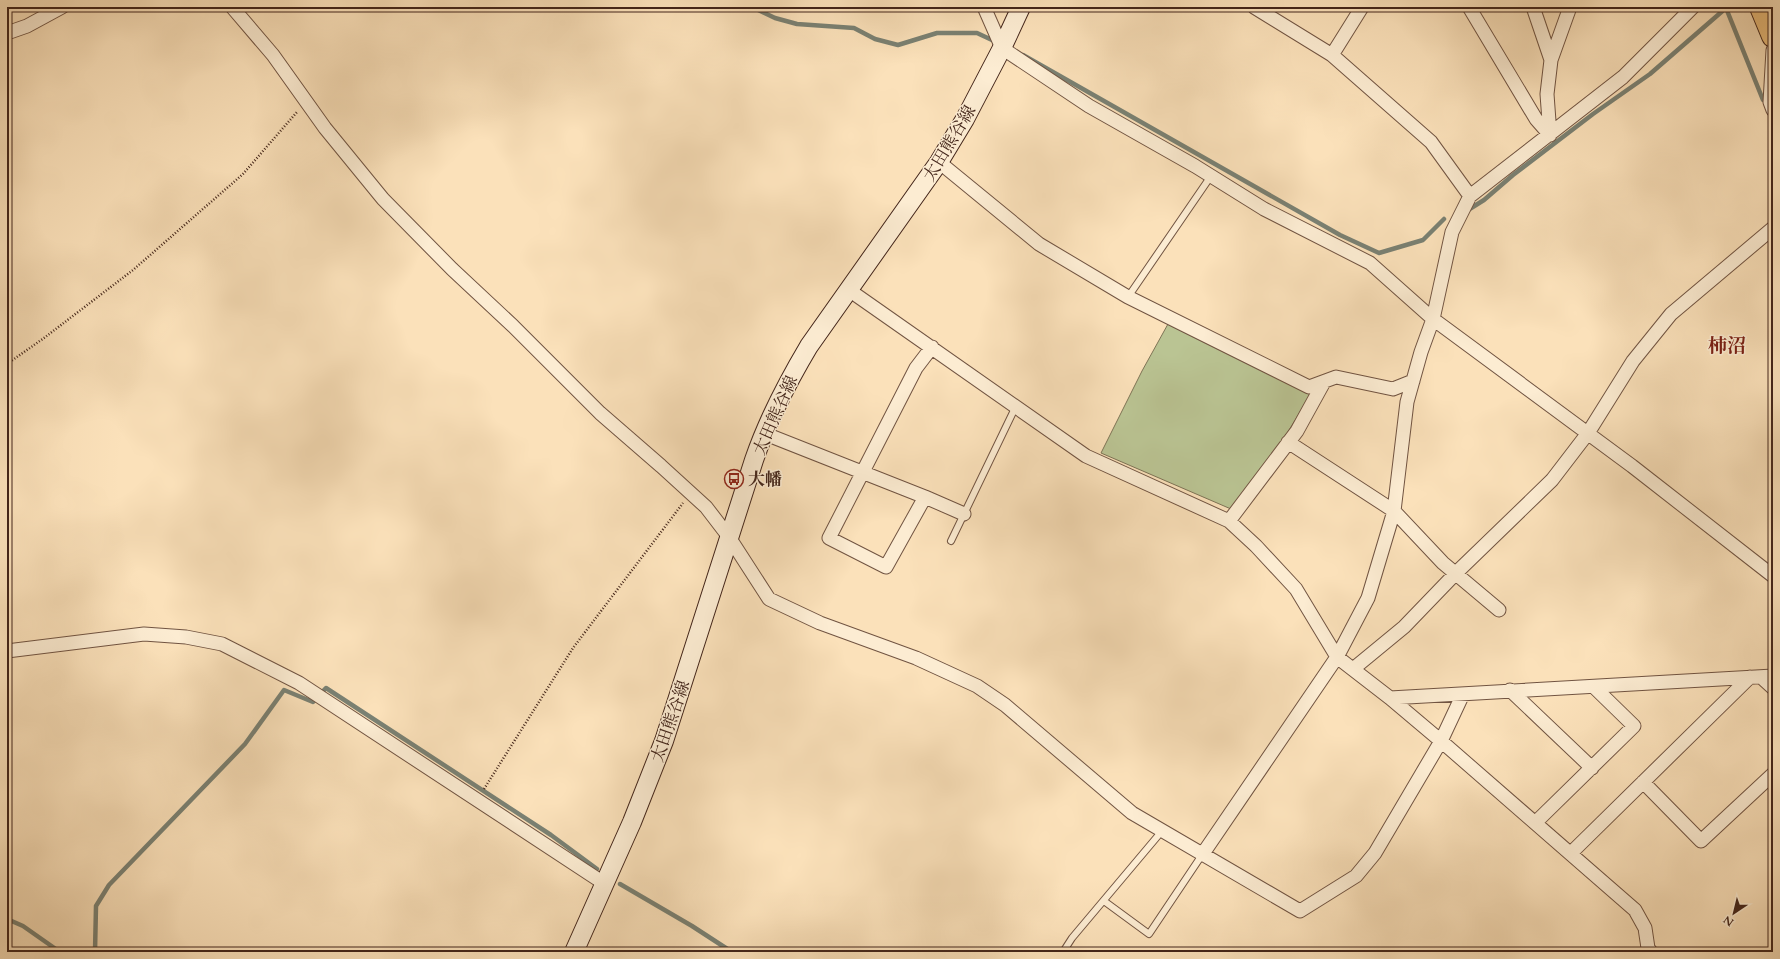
<svg xmlns="http://www.w3.org/2000/svg" width="1780" height="959" viewBox="0 0 1780 959" font-family="Cardo,'Noto Serif JP',serif">
<style>
.green{fill:#bac493;stroke:#7e7456}
.lines{fill:none;stroke-linecap:round;stroke-linejoin:round}
.stream{stroke:#7a8173;stroke-width:4.5}
.lane-casing{stroke:#715442;stroke-width:8}
.street-casing{stroke:#715442;stroke-width:15}
.secondary-casing{stroke:#43251a;stroke-width:20}
.highway-casing{stroke:#43251a;stroke-width:24}
.path{stroke:#43251a;stroke-width:2.5;stroke-dasharray:1 2;stroke-linecap:butt}
.lane{stroke:#fcecd2;stroke-width:6}
.street{stroke:#fcecd2;stroke-width:13}
.secondary{stroke:#fcecd2;stroke-width:18}
.highway{stroke:#eec07d;stroke-width:22}
.labels{text-anchor:middle;stroke-width:3;stroke-linejoin:round;paint-order:stroke}
.street-label{font-size:17px;fill:#43251a;stroke:#fcecd2}
.poi-label{font-size:17px;font-weight:bold;fill:#43251a;stroke:#fcecd2;text-anchor:start}
.quarter-label{font-size:19px;font-weight:bold;fill:#7a1f14;stroke:#fcecd2}
</style>
<rect width="100%" height="100%" fill="#fbe1ba"/>
<filter id="stains"><feTurbulence type="fractalNoise" baseFrequency=".005" numOctaves="4"/><feColorMatrix values="0 0 0 0 .2 0 0 0 0 .09 0 0 0 0 .02 0 0 0 .5 -.17"/></filter>
<radialGradient id="worn" r=".72"><stop offset=".6" stop-color="#630" stop-opacity="0"/><stop offset="1" stop-color="#630" stop-opacity=".3"/></radialGradient>
<path class="green" d="M1168 324 1311 394 1286 435 1231 509 1101 453 1142 371Z"/>
<g class="lines">
<path class="stream" d="M752 7 775 18 797 24 854 28 875 39 898 45 937 33H977L992 40
M1023 55 1340 235 1379 253 1423 240 1444 219
M1468 210 1484 200 1513 175 1593 114 1650 74 1726 8 1763 100
M620 884 692 926 732 952
M7 919 23 926 60 952
M95 952 96 906 109 885 245 744 284 690 313 702 326 688 551 835 597 869"/>
<g class="lane-casing">
<path id="lane" d="M1128 297 1211 176
M951 541 1016 406
M1104 901 1149 934 1202 855
M1063 952 1072 938 1162 831"/>
</g>
<g class="street-casing">
<path id="street" d="M232 7 273 55 325 128 383 199 452 269 513 326 600 413 661 466 706 507 729 537 769 599 820 623 916 658 977 686 1005 705 1132 813 1300 911 1356 876 1375 853 1441 741 1463 694
M984 7 1002 48 1089 106 1195 166 1264 209 1370 263 1433 319 1632 466 1773 576
M1254 7 1332 55 1431 142 1470 196
M1469 7 1536 119 1550 135
M1533 7 1551 60
M7 33 27 26 62 7
M1773 50 1770 102 1773 110
M1332 55 1362 7
M1550 135 1547 94 1551 60 1570 7
M939 162 1039 244 1128 297 1309 387 1336 377 1393 389 1413 381
M849 290 1086 456 1229 521 1256 546 1296 589 1337 657 1390 698 1441 741 1635 910 1645 928 1648 948 1651 952
M763 433 925 497 886 567 829 538 916 368 932 347
M1288 442 1394 511 1443 563 1499 610
M925 497 964 514
M1229 521 1297 431 1324 382
M7 651 144 634 186 637 222 644 299 683 605 884
M1353 669 1404 627 1456 573 1552 480 1588 433 1633 361 1671 314 1773 228
M1761 677 1773 688
M1510 690 1592 768
M1390 698 1773 676
M1643 782 1701 841 1773 774
M1535 823 1634 726 1594 687
M1571 853 1750 677
M1202 855 1337 657 1368 598 1394 511 1407 402 1421 352 1433 319 1452 232 1470 196 1623 77 1693 7"/>
</g>
<g class="secondary-casing">
<path id="secondary" d="M574 952 632 822 664 741 754 460C768 419 787 383 809 346L939 162 965 119 1002 48 1021 7"/>
</g>
<g class="highway-casing">
<path id="highway" d="M1761 7 1773 36"/>
</g>
<path class="path" d="M7 364 44 338 133 270 243 174 297 112
M484 789 573 648 683 503"/>
<use href="#lane" class="lane"/>
<use href="#street" class="street"/>
<use href="#secondary" class="secondary"/>
<use href="#highway" class="highway"/>
</g>
<defs>
<g id="bus-ring" transform="scale(1)"><circle r="9.5" fill="#fcecd2" stroke="#8f2418" stroke-width="1.5"/><path d="M-5-6H5V4H4V6H2V4H-2V6H-4V4H-5ZM-3.5-4V0h7V-4ZM-3.5 1.2v1.5H-2V1.2ZM2 1.2v1.5H3.5V1.2Z" fill="#8f2418"/></g>
</defs>
<g fill-rule="evenodd">
<use href="#bus-ring" x="734" y="479"/>
</g>
<g class="labels">
<g class="street-label">
<text transform="translate(949 143) rotate(-59)" y="6">太田熊谷線</text>
<text transform="translate(775 415) rotate(-66)" y="6">太田熊谷線</text>
<text transform="translate(670 721) rotate(-71)" y="6">太田熊谷線</text>
</g>
<g class="poi-label">
<text x="748" y="485">大幡</text>
</g>
<g class="quarter-label">
<text x="1727" y="352">柿沼</text>
</g>
</g>
<rect width="1780" height="959" fill="none" stroke="#fbe1ba" stroke-width="24"/>
<rect x="8" y="8" width="1764" height="943" fill="none" stroke="#43251a" stroke-width="2"/>
<rect x="12" y="12" width="1756" height="935" fill="none" stroke="#43251a"/>
<g transform="translate(1734 913) rotate(215)" stroke="#fcecd2" stroke-width="3" paint-order="stroke">
<path d="M0-3L7 15L0 10L-7 15Z" fill="#43251a"/>
<text y="-6" font-size="11" font-weight="bold" text-anchor="middle" fill="#43251a">N</text>
</g>
<rect width="100%" height="100%" filter="url(#stains)"/>
<rect width="100%" height="100%" fill="url(#worn)"/>
</svg>
